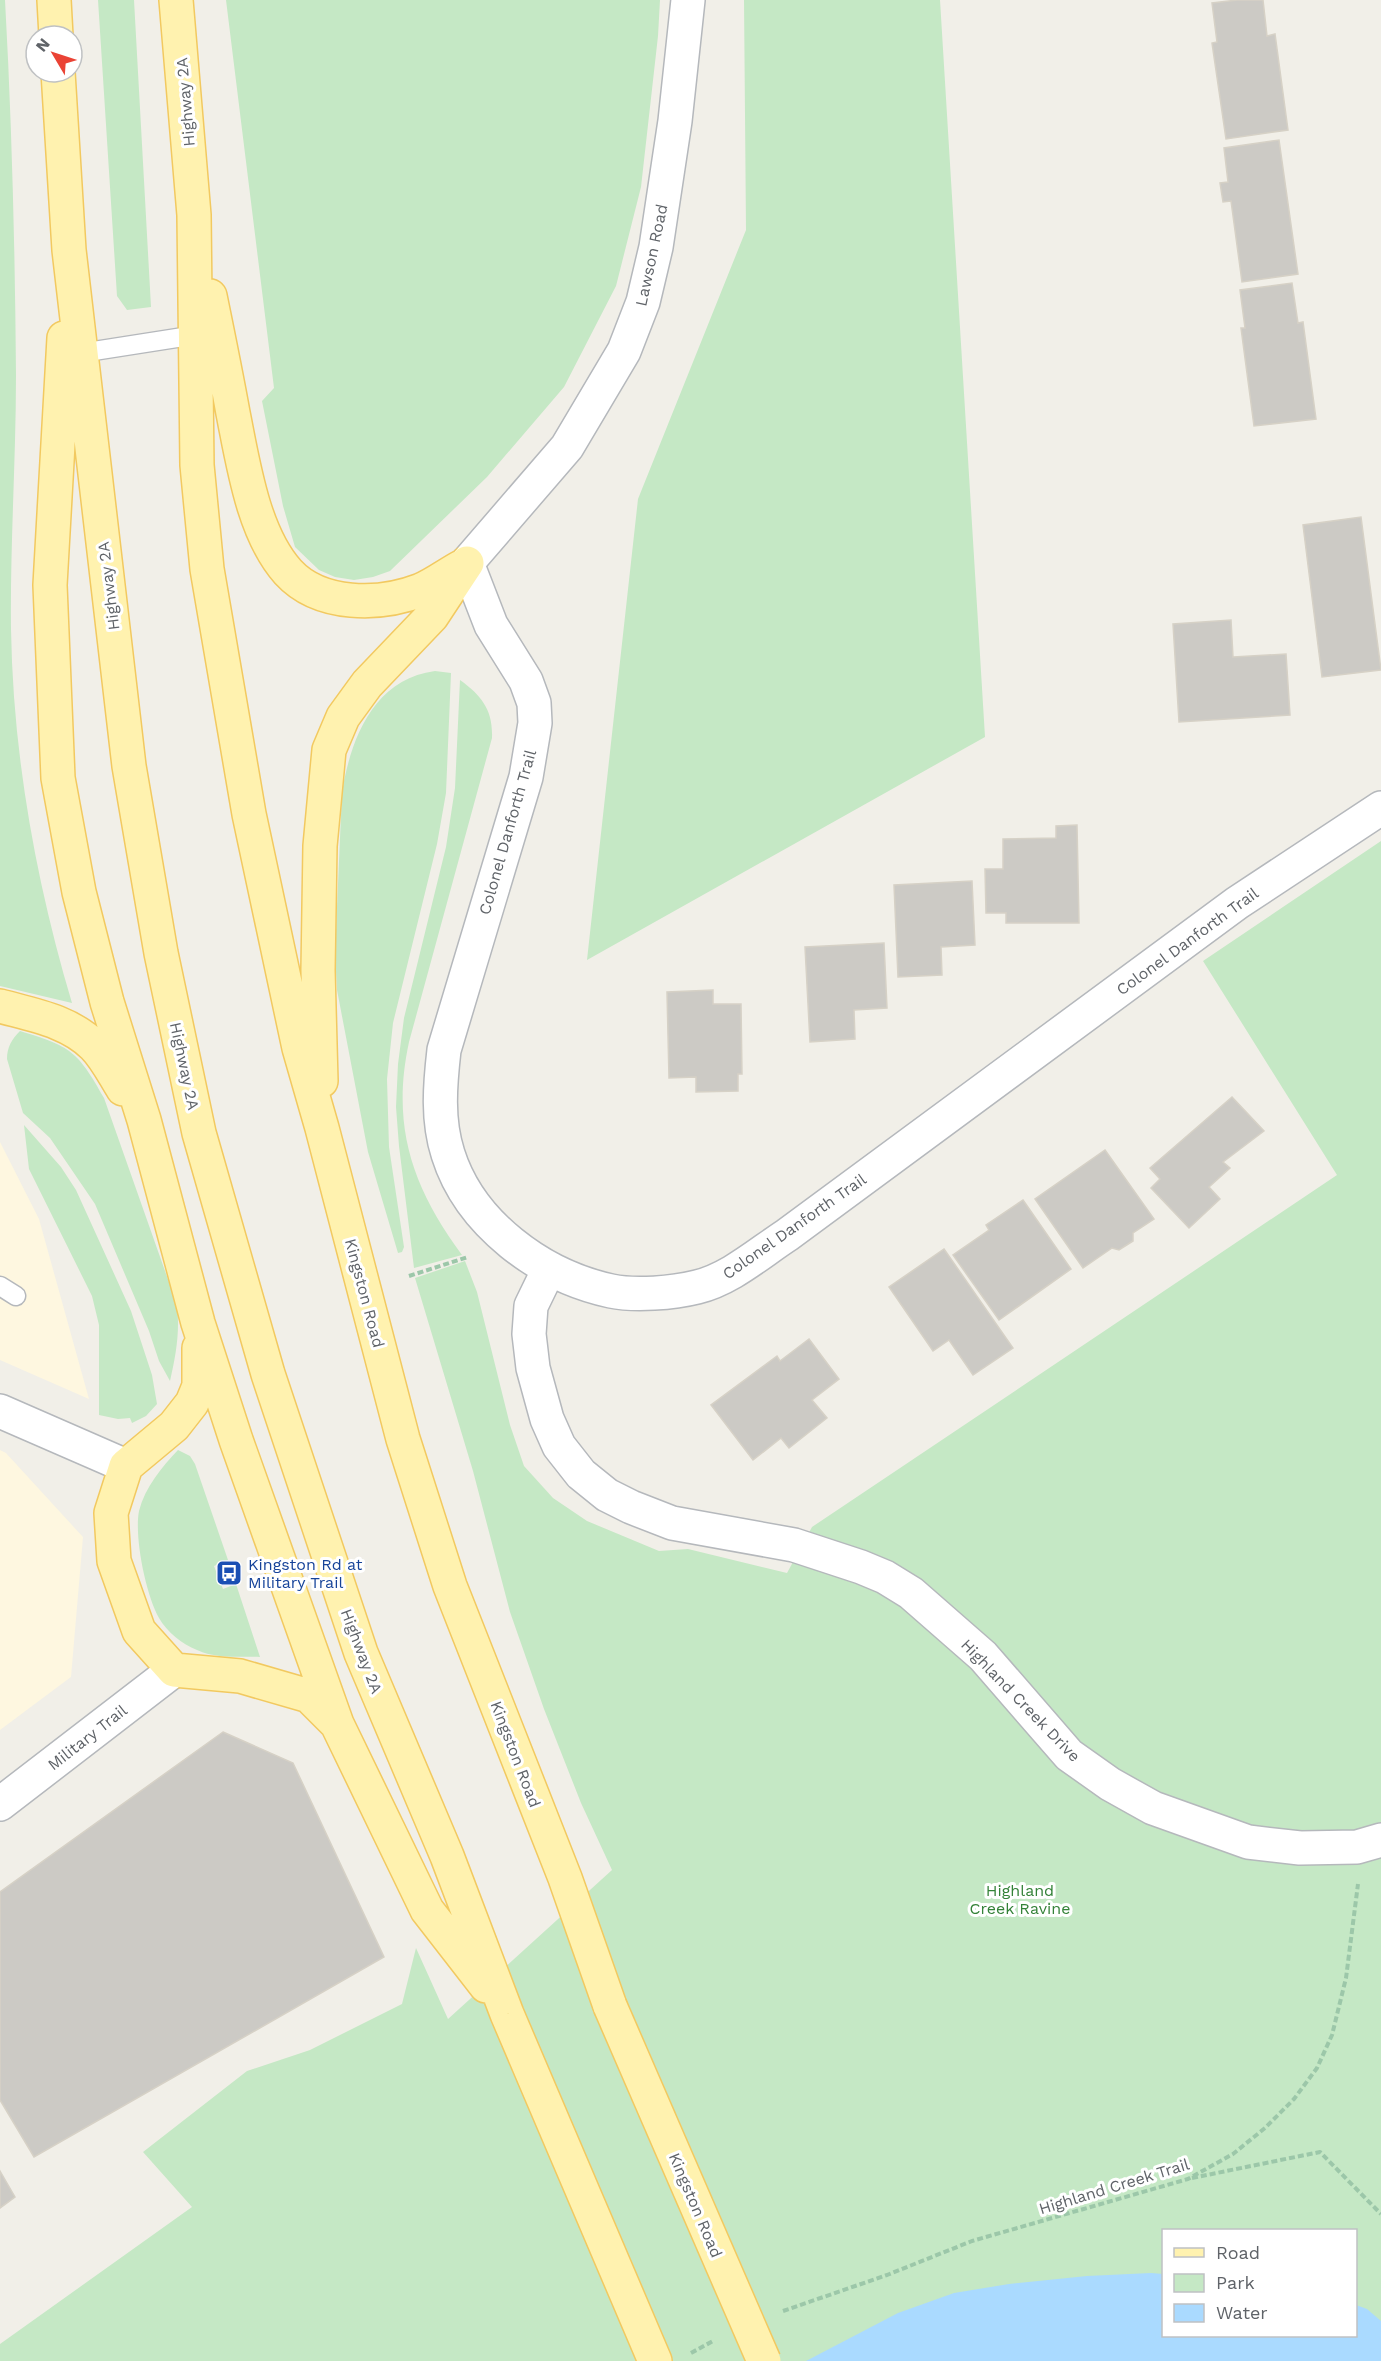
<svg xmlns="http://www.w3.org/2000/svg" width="1381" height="2361" viewBox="0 0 1381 2361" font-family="'Work Sans',sans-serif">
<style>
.commercial{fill:#fef7e0}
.green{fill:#c5e8c5;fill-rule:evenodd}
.water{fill:#aadaff}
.building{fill:#cccac5;stroke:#d6d1c6;stroke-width:1.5}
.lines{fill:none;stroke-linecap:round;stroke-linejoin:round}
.service-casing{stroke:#b5b8bc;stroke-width:21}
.minor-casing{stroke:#b5b8bc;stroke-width:36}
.tertiary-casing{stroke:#b5b8bc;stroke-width:36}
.primary-casing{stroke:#f2c960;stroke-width:36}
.path{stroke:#9cc7a9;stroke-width:4;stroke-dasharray:6 3;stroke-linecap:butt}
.service{stroke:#fff;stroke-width:18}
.minor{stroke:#fff;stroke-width:33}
.tertiary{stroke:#fff;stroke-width:33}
.primary{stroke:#fff2af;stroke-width:33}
.primary-bridge-casing{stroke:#f2c960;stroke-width:36;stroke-linecap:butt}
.primary-bridge{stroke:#fff2af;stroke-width:33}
.labels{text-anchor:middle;stroke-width:6;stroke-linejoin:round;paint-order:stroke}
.street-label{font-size:16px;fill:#5f6368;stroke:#fff}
.transit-label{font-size:16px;fill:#164399;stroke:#fff;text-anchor:start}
.park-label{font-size:16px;fill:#348238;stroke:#fff}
</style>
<rect width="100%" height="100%" fill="#f1efe8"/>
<path class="commercial" d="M0 1142 39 1219 89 1399 0 1360Z
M0 1450 6 1453 83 1537 71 1677 0 1730Z"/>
<path class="green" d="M0 0H5C12 125 15 250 16 375 16 460 10 544 11 629 13 756 36 882 72 1003L0 986Z
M98 0H134L151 307 127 310 117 296Z
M226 0H660L658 36 641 187 616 286 564 387 487 477 390 571 373 577 354 580 335 577 319 570 295 547 283 506 262 401 274 388Z
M744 0H940L985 737 587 960 638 499 746 230Z
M435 671 451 673 446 793 437 844 393 1023 387 1079 389 1147 404 1247 402 1252 398 1253 368 1152 337 990 335 953 342 792C351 738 374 679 435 671Z
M460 680C482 696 493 710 492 738L409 1042C391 1126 412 1187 462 1255L414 1268 399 1146 396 1107 398 1064 404 1018 446 847 455 788Z
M1381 841V2361H0V2344L192 2207 143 2152 247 2071 310 2050 402 2004 416 1948 448 2019 612 1870 581 1803 544 1709 510 1612 473 1471 415 1278 465 1261 477 1292 510 1425 524 1466 553 1498 587 1521 659 1551 688 1549 787 1573 812 1527 1337 1175 1203 961ZM1164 2230H1356V2336H1164Z
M20 1031C70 1046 78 1051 104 1098L177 1305C180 1332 176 1355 170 1381L159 1361 149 1331 95 1204 50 1138 23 1113 7 1059C7 1047 12 1039 20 1031Z
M24 1125 61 1167 76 1190 131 1311 152 1375 157 1404 146 1416 132 1423 130 1418 118 1419 99 1415V1325L92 1296 29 1169Z
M178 1450 190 1456 195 1464 228 1560 214 1566 223 1589 236 1584 260 1657C239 1656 216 1659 197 1650 182 1644 167 1632 159 1618 146 1595 134 1537 139 1511 145 1487 162 1467 178 1450Z"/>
<path class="water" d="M1151 2273 1163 2274 1164 2336H1356V2305L1367 2309 1381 2321V2361H806L898 2313 954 2293 1009 2284 1087 2276Z"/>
<path class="building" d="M1237 0H1263L1267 36 1275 34 1288 130 1226 139 1212 43 1217 42 1212 3Z
M1279 140 1298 274 1242 282 1231 201 1223 202 1220 183 1228 182 1224 148Z
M1292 283 1298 323 1303 322 1316 419 1254 426 1241 328H1245L1240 290Z
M1361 517 1381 670 1322 677 1303 525Z
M1231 620 1233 657 1286 654 1290 715 1179 722 1173 624Z
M1077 825 1079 923H1006V913H986L985 869H1003V839L1056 838V826Z
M972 881 975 945 941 947 942 975 898 977 894 885Z
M884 943 887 1008 854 1010 855 1039 810 1042 805 947Z
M713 990V1004H741L742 1074H738V1091L696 1092V1077L669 1078 667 992Z
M1232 1097 1264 1131 1223 1162 1230 1168 1209 1187 1220 1199 1189 1228 1151 1188 1160 1179 1150 1168Z
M1105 1150 1154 1219 1133 1233V1241L1119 1250 1112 1248 1083 1268 1035 1199Z
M1023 1200 1071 1269 999 1320 953 1255 989 1230 986 1225Z
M944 1249 1013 1348 973 1375 949 1340 933 1351 889 1287Z
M809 1339 839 1379 812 1400 827 1418 789 1448 781 1438 753 1460 711 1405 777 1356 780 1361Z
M223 1732 293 1763 384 1957 34 2157 0 2100V1892Z
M0 2171 15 2197 0 2208Z"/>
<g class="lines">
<g class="service-casing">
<path id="service" d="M81 353 196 335
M0 1286 16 1296"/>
</g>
<g class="minor-casing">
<path id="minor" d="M467 563 491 625 526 681 534 703 535 723 526 777 444 1050C440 1085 437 1120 448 1154 470 1224 541 1276 611 1291 635 1296 673 1293 697 1287 730 1279 758 1254 787 1235L1237 903 1381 808
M549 1269 531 1306 529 1334 533 1368 547 1419 559 1446 581 1474 607 1495 631 1507 672 1523 794 1545 861 1567 885 1577 911 1593 983 1656 1069 1755 1110 1784 1153 1808 1248 1842 1300 1848 1357 1847 1381 1840"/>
</g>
<g class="tertiary-casing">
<path id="tertiary" d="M467 563 567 447 624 351 643 302 656 247 675 121 688 0
M0 1411 126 1466
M0 1804 174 1670"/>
</g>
<g class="primary-casing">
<path id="primary" d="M54 0 56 36
M176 0 194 215 197 465 207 569 249 814 299 1048 322 1128 403 1439 450 1586 565 1878 610 2006
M58 72 69 250 129 766 161 953 199 1133 268 1374 361 1653 447 1856 507 2014 655 2361
M210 296C218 335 226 374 233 413 243 463 253 533 288 572 320 607 380 606 421 590 435 584 448 574 461 567
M64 338 50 585 58 778 79 892 107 1002 144 1120 198 1323 236 1440 337 1724 427 1910 486 1986
M0 1006C33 1015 69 1021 94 1046 106 1058 114 1075 123 1089
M321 1081 318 970 320 846 329 750 343 717 367 684 432 616 467 563
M199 1348V1386L192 1403 174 1426 126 1466 111 1513 114 1561 139 1631 174 1670 240 1676 309 1696 336 1723"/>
</g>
<path class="path" d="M409 1276 468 1257
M1192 2178 1320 2152 1381 2214
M783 2311 887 2275 972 2241 1188 2179 1233 2154 1265 2128 1294 2099 1317 2068 1332 2035 1346 1978 1358 1884
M691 2353 713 2341"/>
<use href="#service" class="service"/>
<use href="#minor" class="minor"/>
<use href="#tertiary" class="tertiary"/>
<use href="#primary" class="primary"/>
<g class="primary-bridge-casing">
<path id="primary-bridge" d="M610 2006 764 2361"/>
</g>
<use href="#primary-bridge" class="primary-bridge"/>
</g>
<defs>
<g id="bus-square" transform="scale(1.35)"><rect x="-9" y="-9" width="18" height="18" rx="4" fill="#1a4fb4" stroke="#fff"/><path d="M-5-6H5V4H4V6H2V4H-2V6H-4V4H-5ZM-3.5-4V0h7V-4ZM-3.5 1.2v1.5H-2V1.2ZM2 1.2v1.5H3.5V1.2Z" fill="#fff"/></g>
</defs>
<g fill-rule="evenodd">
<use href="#bus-square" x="229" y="1573"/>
</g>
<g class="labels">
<g class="street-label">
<text transform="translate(185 102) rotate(-95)" y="6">Highway 2A</text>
<text transform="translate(651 255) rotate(-78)" y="6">Lawson Road</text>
<text transform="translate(108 586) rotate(-97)" y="6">Highway 2A</text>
<text transform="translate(507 832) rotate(-74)" y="6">Colonel Danforth Trail</text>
<text transform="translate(1187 941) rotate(-36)" y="6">Colonel Danforth Trail</text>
<text transform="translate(185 1066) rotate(78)" y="6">Highway 2A</text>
<text transform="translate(794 1226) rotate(-35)" y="6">Colonel Danforth Trail</text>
<text transform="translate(365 1293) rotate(75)" y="6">Kingston Road</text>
<text transform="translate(362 1651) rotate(69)" y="6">Highway 2A</text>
<text transform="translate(1021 1700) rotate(46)" y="6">Highland Creek Drive</text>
<text transform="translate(87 1737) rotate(-38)" y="6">Military Trail</text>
<text transform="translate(516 1754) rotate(69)" y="6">Kingston Road</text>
<text transform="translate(1114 2186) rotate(-17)" y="6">Highland Creek Trail</text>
<text transform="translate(696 2205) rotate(67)" y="6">Kingston Road</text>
</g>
<g class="transit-label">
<text x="248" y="1570">Kingston Rd at<tspan x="248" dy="18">Military Trail</tspan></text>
</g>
<g class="park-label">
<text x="1020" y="1896">Highland<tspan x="1020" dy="18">Creek Ravine</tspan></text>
</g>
</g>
<rect x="1162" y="2229" width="195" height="108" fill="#ffffff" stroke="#bfc1c3" stroke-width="1.5"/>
<rect x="1174" y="2248" width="30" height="9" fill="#fff2af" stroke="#bfc1c3" stroke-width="1.5"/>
<text x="1216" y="2259" font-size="18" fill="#5f6368">Road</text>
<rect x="1174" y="2274" width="30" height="18" fill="#c5e8c5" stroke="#bfc1c3" stroke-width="1.5"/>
<text x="1216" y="2289" font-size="18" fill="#5f6368">Park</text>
<rect x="1174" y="2304" width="30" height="18" fill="#aadaff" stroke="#bfc1c3" stroke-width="1.5"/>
<text x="1216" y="2319" font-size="18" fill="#5f6368">Water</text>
<g transform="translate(54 54) rotate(309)"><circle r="28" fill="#ffffff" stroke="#bfc1c3" stroke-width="1.5"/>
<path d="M0-4.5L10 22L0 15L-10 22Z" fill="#ea4335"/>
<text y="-9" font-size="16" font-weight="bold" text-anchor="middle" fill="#5f6368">N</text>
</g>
</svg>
